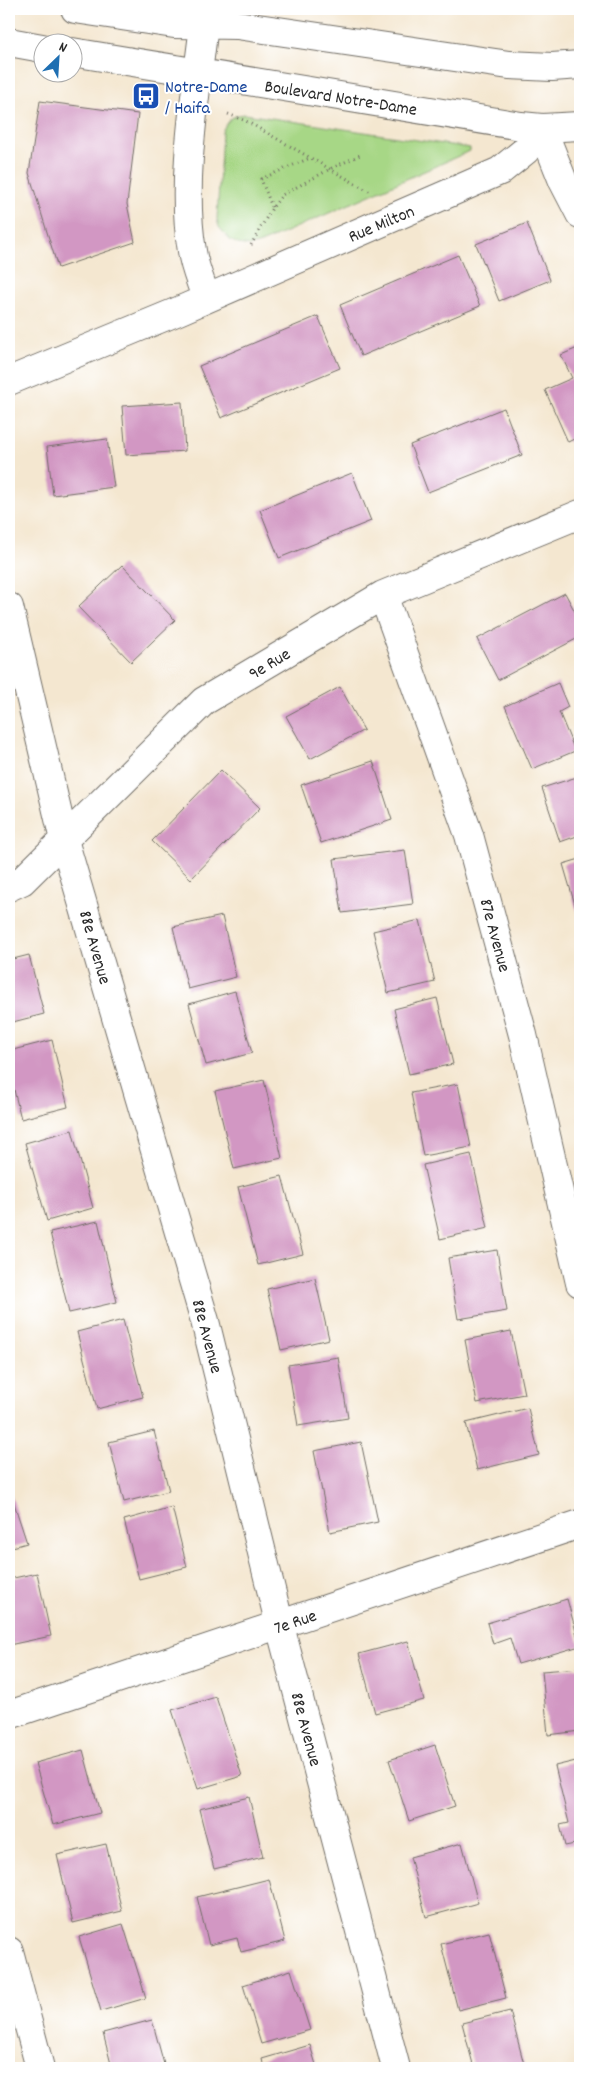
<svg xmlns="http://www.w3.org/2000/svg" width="589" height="2077" viewBox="0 0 589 2077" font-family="Dekko,sans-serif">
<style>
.green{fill:#a7d786;stroke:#698158}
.building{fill:#d297c3}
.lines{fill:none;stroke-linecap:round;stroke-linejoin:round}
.minor-casing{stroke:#716d65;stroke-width:30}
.path{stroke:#716d65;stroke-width:3;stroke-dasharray:1 4;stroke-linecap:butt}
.minor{stroke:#fff;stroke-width:28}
.labels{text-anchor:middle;stroke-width:4;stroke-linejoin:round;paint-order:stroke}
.transit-label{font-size:18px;fill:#164399;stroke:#fff;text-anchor:start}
.street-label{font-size:18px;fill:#2b2b2b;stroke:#fff}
</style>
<rect width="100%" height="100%" fill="#fff"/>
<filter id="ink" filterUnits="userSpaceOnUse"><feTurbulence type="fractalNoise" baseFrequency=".02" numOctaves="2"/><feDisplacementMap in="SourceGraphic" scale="10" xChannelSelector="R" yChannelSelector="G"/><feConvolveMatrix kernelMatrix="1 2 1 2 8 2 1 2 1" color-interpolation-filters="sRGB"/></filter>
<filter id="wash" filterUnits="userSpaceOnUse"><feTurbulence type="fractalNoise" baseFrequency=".0096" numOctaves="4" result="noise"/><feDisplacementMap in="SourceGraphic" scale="20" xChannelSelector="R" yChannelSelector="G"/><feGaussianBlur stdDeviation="1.12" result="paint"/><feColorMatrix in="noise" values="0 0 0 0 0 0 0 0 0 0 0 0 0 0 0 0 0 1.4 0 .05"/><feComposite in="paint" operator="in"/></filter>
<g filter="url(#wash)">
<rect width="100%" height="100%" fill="#f4e7d0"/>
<path class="green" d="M245 114 470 148V151L261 243 250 246 238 244 230 240 219 227 217 219 222 132C227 120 232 115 245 114Z"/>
<g id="blocks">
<path class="building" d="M40 101 138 114 127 204 135 242 58 268 29 173Z
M527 223 550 280 499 301 476 244Z
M458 255 480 306 361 356 340 305Z
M318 316 340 368 221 418 199 366Z
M580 347V436L568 442 545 390 572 378 561 355Z
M182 402 185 451 126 455 122 406Z
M504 408 522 455 428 492 410 445Z
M107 439 114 487 53 495 47 447Z
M352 473 371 521 279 558 260 510Z
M122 565 175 620 131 662 78 607Z
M565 593 580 621V637L498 680 477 639Z
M558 683 568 707 559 712 575 751 532 769 505 706Z
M340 687 364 730 310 759 286 716Z
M373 761 392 820 321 843 301 785Z
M221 770 260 808 191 879 152 841Z
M580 776V835L560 842 542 788Z
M405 850 413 904 342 913 334 859Z
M580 859V922L563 864Z
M222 916 236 977 188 989 173 927Z
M420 920 435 982 388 993 373 931Z
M29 955 44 1014 9 1023V960Z
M235 991 252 1053 206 1065 189 1004Z
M437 998 453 1064 409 1074 394 1009Z
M52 1040 68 1107 21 1119 9 1069V1051Z
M264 1080 282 1158 234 1169 215 1091Z
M458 1084 471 1147 423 1156 411 1093Z
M72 1130 93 1208 47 1221 25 1143Z
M471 1154 488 1228 440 1239 423 1165Z
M282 1176 303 1254 258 1265 238 1187Z
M98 1221 117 1302 69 1313 50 1232Z
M497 1250 507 1311 458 1319 448 1258Z
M315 1278 329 1339 281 1350 267 1289Z
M123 1320 143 1397 97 1409 77 1332Z
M511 1331 524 1394 477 1403 465 1340Z
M338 1357 348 1418 298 1426 288 1365Z
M528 1408 539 1455 477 1470 466 1423Z
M154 1431 169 1491 124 1502 109 1442Z
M361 1442 378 1522 330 1532 314 1451Z
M9 1488 27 1543 9 1548Z
M172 1507 187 1567 139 1579 124 1520Z
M37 1573 51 1636 9 1645V1579Z
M567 1599 580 1646 518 1664 510 1638 493 1644 487 1623Z
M408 1641 424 1700 375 1713 359 1654Z
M580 1668V1731L548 1735 542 1671Z
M216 1697 242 1776 198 1789 172 1710Z
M435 1745 455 1806 409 1821 389 1760Z
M83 1750 100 1813 53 1825 35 1763Z
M580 1760V1843L565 1846 560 1825 569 1823 555 1766Z
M249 1797 263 1857 214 1869 199 1809Z
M462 1843 478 1903 426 1917 410 1857Z
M106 1844 122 1911 73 1923 57 1855Z
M269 1879 285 1941 241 1952 237 1938 209 1945 197 1897Z
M123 1924 146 1998 101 2011 79 1937Z
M489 1932 506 1998 458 2010 441 1944Z
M291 1970 310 2030 261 2044 243 1985Z
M510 2011 525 2068H474L462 2023Z
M152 2020 165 2068H112L103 2033Z
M310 2045 317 2068H264L262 2059Z"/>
</g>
</g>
<g filter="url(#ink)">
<use href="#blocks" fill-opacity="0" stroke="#716d65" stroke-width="1"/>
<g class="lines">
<g class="minor-casing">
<path id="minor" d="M75 9 174 24 237 25 509 65 552 67 580 65
M204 25C196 94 180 182 192 251 194 267 201 282 206 298
M9 42 42 48
M72 52 521 126 542 128 580 126
M542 128 563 181 580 214
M9 381 176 312 500 171 526 150 542 128
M383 595 469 835 523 1035 580 1283
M9 607 64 840 205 1321 280 1626 396 2068
M9 887 22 881 204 701 383 595 580 514
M9 1715 580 1524
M9 1951 40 2068"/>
</g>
<path class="path" d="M228 114 246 121 372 193
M272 207 261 179 310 158
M251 245 272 208 282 195 330 169 360 155"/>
<use href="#minor" class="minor"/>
</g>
</g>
<defs>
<g id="bus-square" transform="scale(1.4375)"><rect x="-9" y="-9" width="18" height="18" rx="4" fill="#1a4fb4" stroke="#fff"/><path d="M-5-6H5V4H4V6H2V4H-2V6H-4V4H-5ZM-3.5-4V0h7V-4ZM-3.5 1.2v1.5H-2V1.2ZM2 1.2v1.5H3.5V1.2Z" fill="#fff"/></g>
</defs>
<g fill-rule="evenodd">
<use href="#bus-square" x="146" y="96"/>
</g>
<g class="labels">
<g class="transit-label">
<text x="165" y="92">Notre-Dame<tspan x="165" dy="21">/ Haifa</tspan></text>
</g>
<g class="street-label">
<text transform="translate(341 97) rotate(9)" y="6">Boulevard Notre-Dame</text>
<text transform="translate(381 223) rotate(-23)" y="6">Rue Milton</text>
<text transform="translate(269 663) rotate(-31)" y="6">9e Rue</text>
<text transform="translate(496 935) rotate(75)" y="6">87e Avenue</text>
<text transform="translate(96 947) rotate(74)" y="6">88e Avenue</text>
<text transform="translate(208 1336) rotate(75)" y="6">88e Avenue</text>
<text transform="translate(295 1621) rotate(-19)" y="6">7e Rue</text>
<text transform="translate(307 1729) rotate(75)" y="6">88e Avenue</text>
</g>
</g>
<rect width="589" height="2077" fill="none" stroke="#fff" stroke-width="30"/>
<g transform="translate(58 58) rotate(25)"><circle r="24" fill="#ffffff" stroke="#aaaaaa"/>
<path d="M0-4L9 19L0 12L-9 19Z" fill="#1f6fb2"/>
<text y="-8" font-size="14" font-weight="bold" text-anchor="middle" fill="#2b2b2b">N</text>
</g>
</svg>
